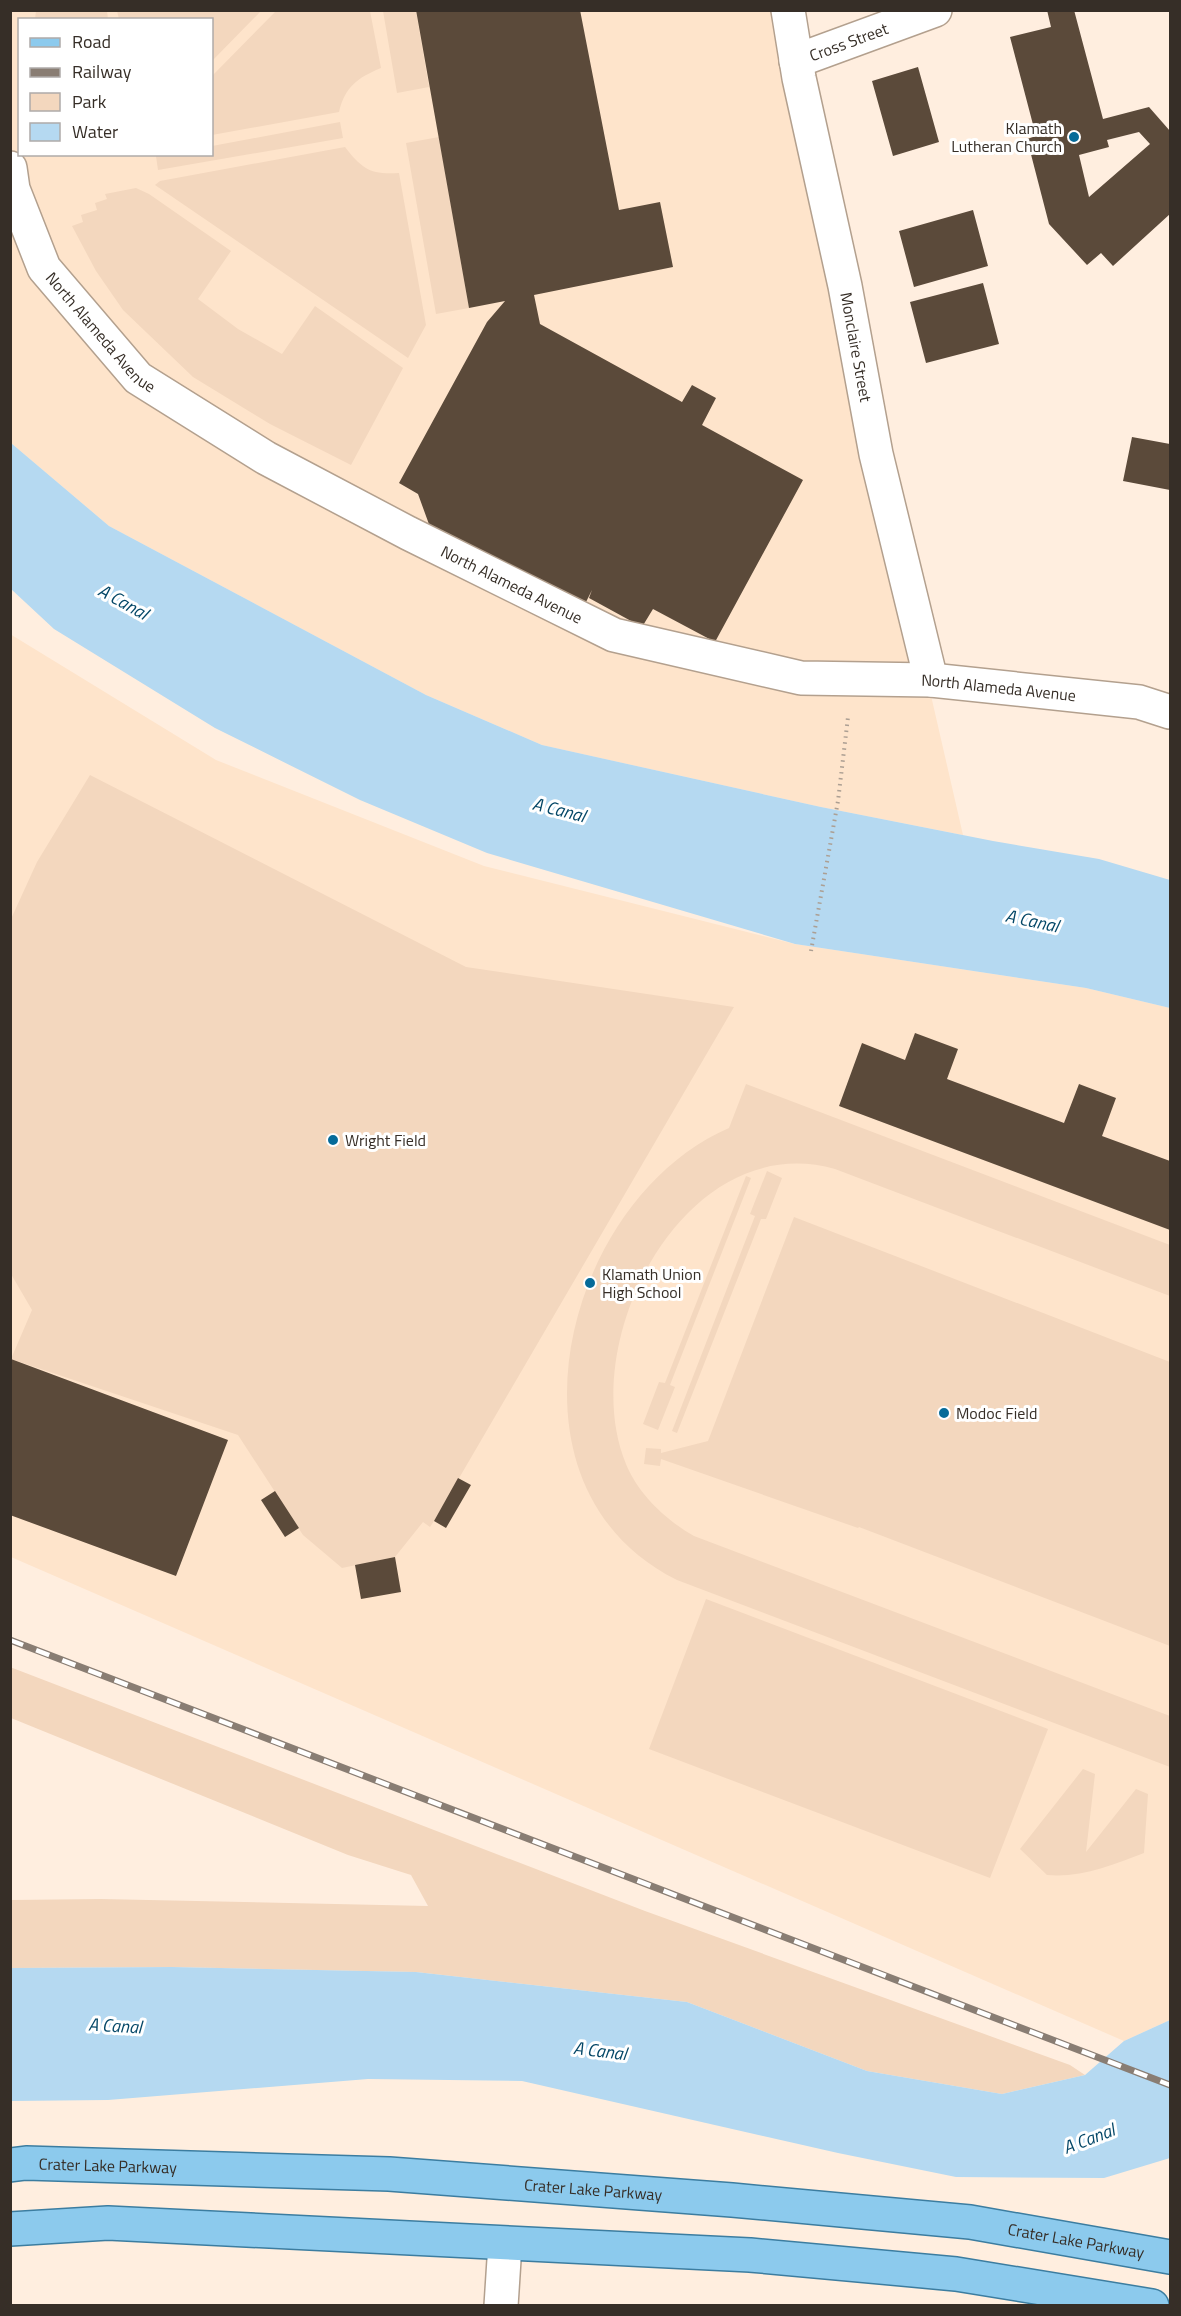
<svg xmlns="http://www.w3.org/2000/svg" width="1181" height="2316" viewBox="0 0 1181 2316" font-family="'Titillium Web',sans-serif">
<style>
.built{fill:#fee4cb;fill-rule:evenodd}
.green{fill:#f3d7be}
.water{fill:#b5d9f1}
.building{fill:#5b4a3a;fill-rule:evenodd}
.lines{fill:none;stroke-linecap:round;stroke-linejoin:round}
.minor-casing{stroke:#b3a08e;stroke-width:36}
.primary-casing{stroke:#3c7da0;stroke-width:36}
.path{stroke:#ac9f93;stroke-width:4;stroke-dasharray:1.5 4.5;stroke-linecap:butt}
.minor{stroke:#fff;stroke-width:33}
.primary{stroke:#8ccaed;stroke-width:33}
.rail-casing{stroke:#897d73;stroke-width:7}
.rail{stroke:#fff;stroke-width:4.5;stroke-dasharray:14;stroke-linecap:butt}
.poi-dot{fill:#066b99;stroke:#fff;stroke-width:2}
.labels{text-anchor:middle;stroke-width:6;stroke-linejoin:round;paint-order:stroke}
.street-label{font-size:16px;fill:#362e27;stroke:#fff}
.poi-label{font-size:16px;fill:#362e27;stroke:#fff;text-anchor:start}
.water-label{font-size:18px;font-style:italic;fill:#044767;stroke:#fff}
</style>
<rect width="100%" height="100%" fill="#ffeedf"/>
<path class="built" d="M10 11H774L963 835 821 807 542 745 426 695 109 526 11 443ZM20 20H212V154H20Z
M10 634 216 760 484 866 795 944 1086 988 1170 1008V2020L1124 2041 11 1557Z"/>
<path class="green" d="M36 11H107L108 19H35Z
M117 11V10L261 11 212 61V20L119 19Z
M276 11H370L381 68C357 78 345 87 339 112L212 135V76Z
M383 11H416L429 87 397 93Z
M340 122 343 138 158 170 156 156 212 154V146Z
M439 137 469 308 436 314 406 143Z
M345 147C362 169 371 175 399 173L426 325 408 358 155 185 160 181Z
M136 188 149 194 231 251 198 299 238 329 282 354 315 306 403 368 351 465 270 424 193 377 123 310 96 271 72 226 83 222 81 215 97 210 95 203 107 199 105 194Z
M90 775 466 967 734 1007 434 1521 430 1527 423 1522 395 1557 342 1568 303 1535 238 1435 11 1359 32 1310 11 1274V919L37 862Z
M746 1084 1170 1245V1296L835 1169C685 1127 575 1341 626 1464 638 1494 667 1521 694 1536L1170 1716V1767L677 1580C491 1488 563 1200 729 1128Z
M767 1171 782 1178 766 1219H761L677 1433 672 1431 755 1216 750 1214Z
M746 1176 751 1178 670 1385 675 1387 658 1430 643 1424 659 1382 665 1383Z
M794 1217 1170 1362V1646L859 1527 858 1528 661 1459 660 1466 644 1464 646 1448 661 1449V1453L708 1441Z
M706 1599 1048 1729 990 1878 649 1749Z
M10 1667 645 1911 1070 2065 1085 2075 1002 2094 867 2071 687 2002 416 1972 172 1967 11 1968V1900L101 1899 428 1906 411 1875 348 1855 11 1718Z
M1083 1769 1095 1774 1086 1852 1136 1789 1148 1794 1144 1853C1113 1865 1081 1878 1047 1875L1020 1849Z"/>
<path class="water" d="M11 443 109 526 426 695 542 745 821 807 993 841 1099 859 1170 880V1008L1086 988 795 944 487 853 360 800 215 728 54 629 11 589Z
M172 1967 416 1972 687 2002 867 2071 1002 2094 1085 2075 1124 2041 1170 2020V2158L1104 2178 956 2177 838 2153 522 2081 368 2079 108 2100 11 2101V1968Z"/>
<path class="building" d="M416 10H580L619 210 660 202 673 267 534 295 540 324 682 402 692 385 716 398 702 425 803 480 715 642 653 609 642 627 589 598 592 590 583 608 430 527 418 494 399 483 487 322 505 301 469 308Z
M1047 10H1074L1103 119 1149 107 1170 131V214L1113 266 1101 253 1087 265 1049 224 1027 139 1036 136 1010 37 1051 27ZM1139 132 1150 144 1089 197 1079 155 1109 147 1107 140Z
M918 67 939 142 893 156 872 81Z
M973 210 988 266 914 287 899 231Z
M983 283 999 344 926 363 910 302Z
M1132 437 1170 444V490L1123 481Z
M915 1033 958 1049 947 1079 1064 1123 1079 1084 1116 1098 1102 1136 1170 1161V1230L839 1106 862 1043 905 1060Z
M11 1359 228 1440 176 1576 10 1515Z
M458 1478 471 1485 446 1528 434 1521Z
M275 1491 299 1528 285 1537 261 1500Z
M395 1557 401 1592 361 1599 355 1565Z"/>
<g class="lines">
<g class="minor-casing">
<g id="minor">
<path id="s1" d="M788 10 799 78 845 286 876 454 931 680"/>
<path id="s2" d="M796 61 935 10"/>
<path id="s3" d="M10 168 13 189 44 268 138 378 266 458 408 533 614 635 801 678 931 680 1139 702 1170 712"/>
<path d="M501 2306 505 2244"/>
</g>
</g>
<g class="primary-casing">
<g id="primary">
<path id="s4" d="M10 2165 26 2163 389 2174 732 2200 970 2222 1170 2257"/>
<path d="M10 2229 108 2223 750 2255 956 2274 1152 2306"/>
</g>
</g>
<path class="path" d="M811 951 838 801 848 717"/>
<use href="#minor" class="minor"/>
<use href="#primary" class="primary"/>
<g class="rail-casing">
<path id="rail" d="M10 1640 1170 2085"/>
</g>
<use href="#rail" class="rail"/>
</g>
<g class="poi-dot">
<circle cx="1074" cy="137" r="6"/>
<circle cx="333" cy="1140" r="6"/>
<circle cx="590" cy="1283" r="6"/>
<circle cx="944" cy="1413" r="6"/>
</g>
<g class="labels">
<g class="street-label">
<text dy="6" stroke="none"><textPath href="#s2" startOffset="56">Cross Street</textPath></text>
<text dy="6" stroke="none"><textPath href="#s3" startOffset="192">North Alameda Avenue</textPath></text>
<text dy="6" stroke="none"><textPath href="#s1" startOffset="344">Monclaire Street</textPath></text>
<text dy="6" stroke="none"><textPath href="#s3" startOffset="678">North Alameda Avenue</textPath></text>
<text dy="6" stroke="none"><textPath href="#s3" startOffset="1182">North Alameda Avenue</textPath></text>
<text dy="6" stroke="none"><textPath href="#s4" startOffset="98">Crater Lake Parkway</textPath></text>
<text dy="6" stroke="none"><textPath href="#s4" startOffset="584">Crater Lake Parkway</textPath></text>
<text dy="6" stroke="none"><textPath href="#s4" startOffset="1070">Crater Lake Parkway</textPath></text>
</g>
<g class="poi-label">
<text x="1062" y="134" text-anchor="end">Klamath<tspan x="1062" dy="18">Lutheran Church</tspan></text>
<text x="345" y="1146">Wright Field</text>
<text x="602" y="1280">Klamath Union<tspan x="602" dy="18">High School</tspan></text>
<text x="956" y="1419">Modoc Field</text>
</g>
<g class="water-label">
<text transform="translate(123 602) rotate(29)" y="6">A Canal</text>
<text transform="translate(559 810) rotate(14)" y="6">A Canal</text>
<text transform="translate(1032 921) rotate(12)" y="6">A Canal</text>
<text transform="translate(115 2026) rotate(3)" y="6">A Canal</text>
<text transform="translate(600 2051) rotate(7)" y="6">A Canal</text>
<text transform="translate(1089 2139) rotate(-21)" y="6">A Canal</text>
</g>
</g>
<rect width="1181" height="2316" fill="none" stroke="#362e27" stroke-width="24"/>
<rect x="18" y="18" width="195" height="138" fill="#ffffff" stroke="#afaba9" stroke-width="1.5"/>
<rect x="30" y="38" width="30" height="9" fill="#8ccaed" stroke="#afaba9" stroke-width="1.5"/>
<text x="72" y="48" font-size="18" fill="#362e27">Road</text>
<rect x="30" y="68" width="30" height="9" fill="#897d73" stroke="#afaba9" stroke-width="1.5"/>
<text x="72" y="78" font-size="18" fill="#362e27">Railway</text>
<rect x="30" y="93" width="30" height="18" fill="#f3d7be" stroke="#afaba9" stroke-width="1.5"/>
<text x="72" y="108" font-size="18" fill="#362e27">Park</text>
<rect x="30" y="123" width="30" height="18" fill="#b5d9f1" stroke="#afaba9" stroke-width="1.5"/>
<text x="72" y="138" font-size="18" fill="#362e27">Water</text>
</svg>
